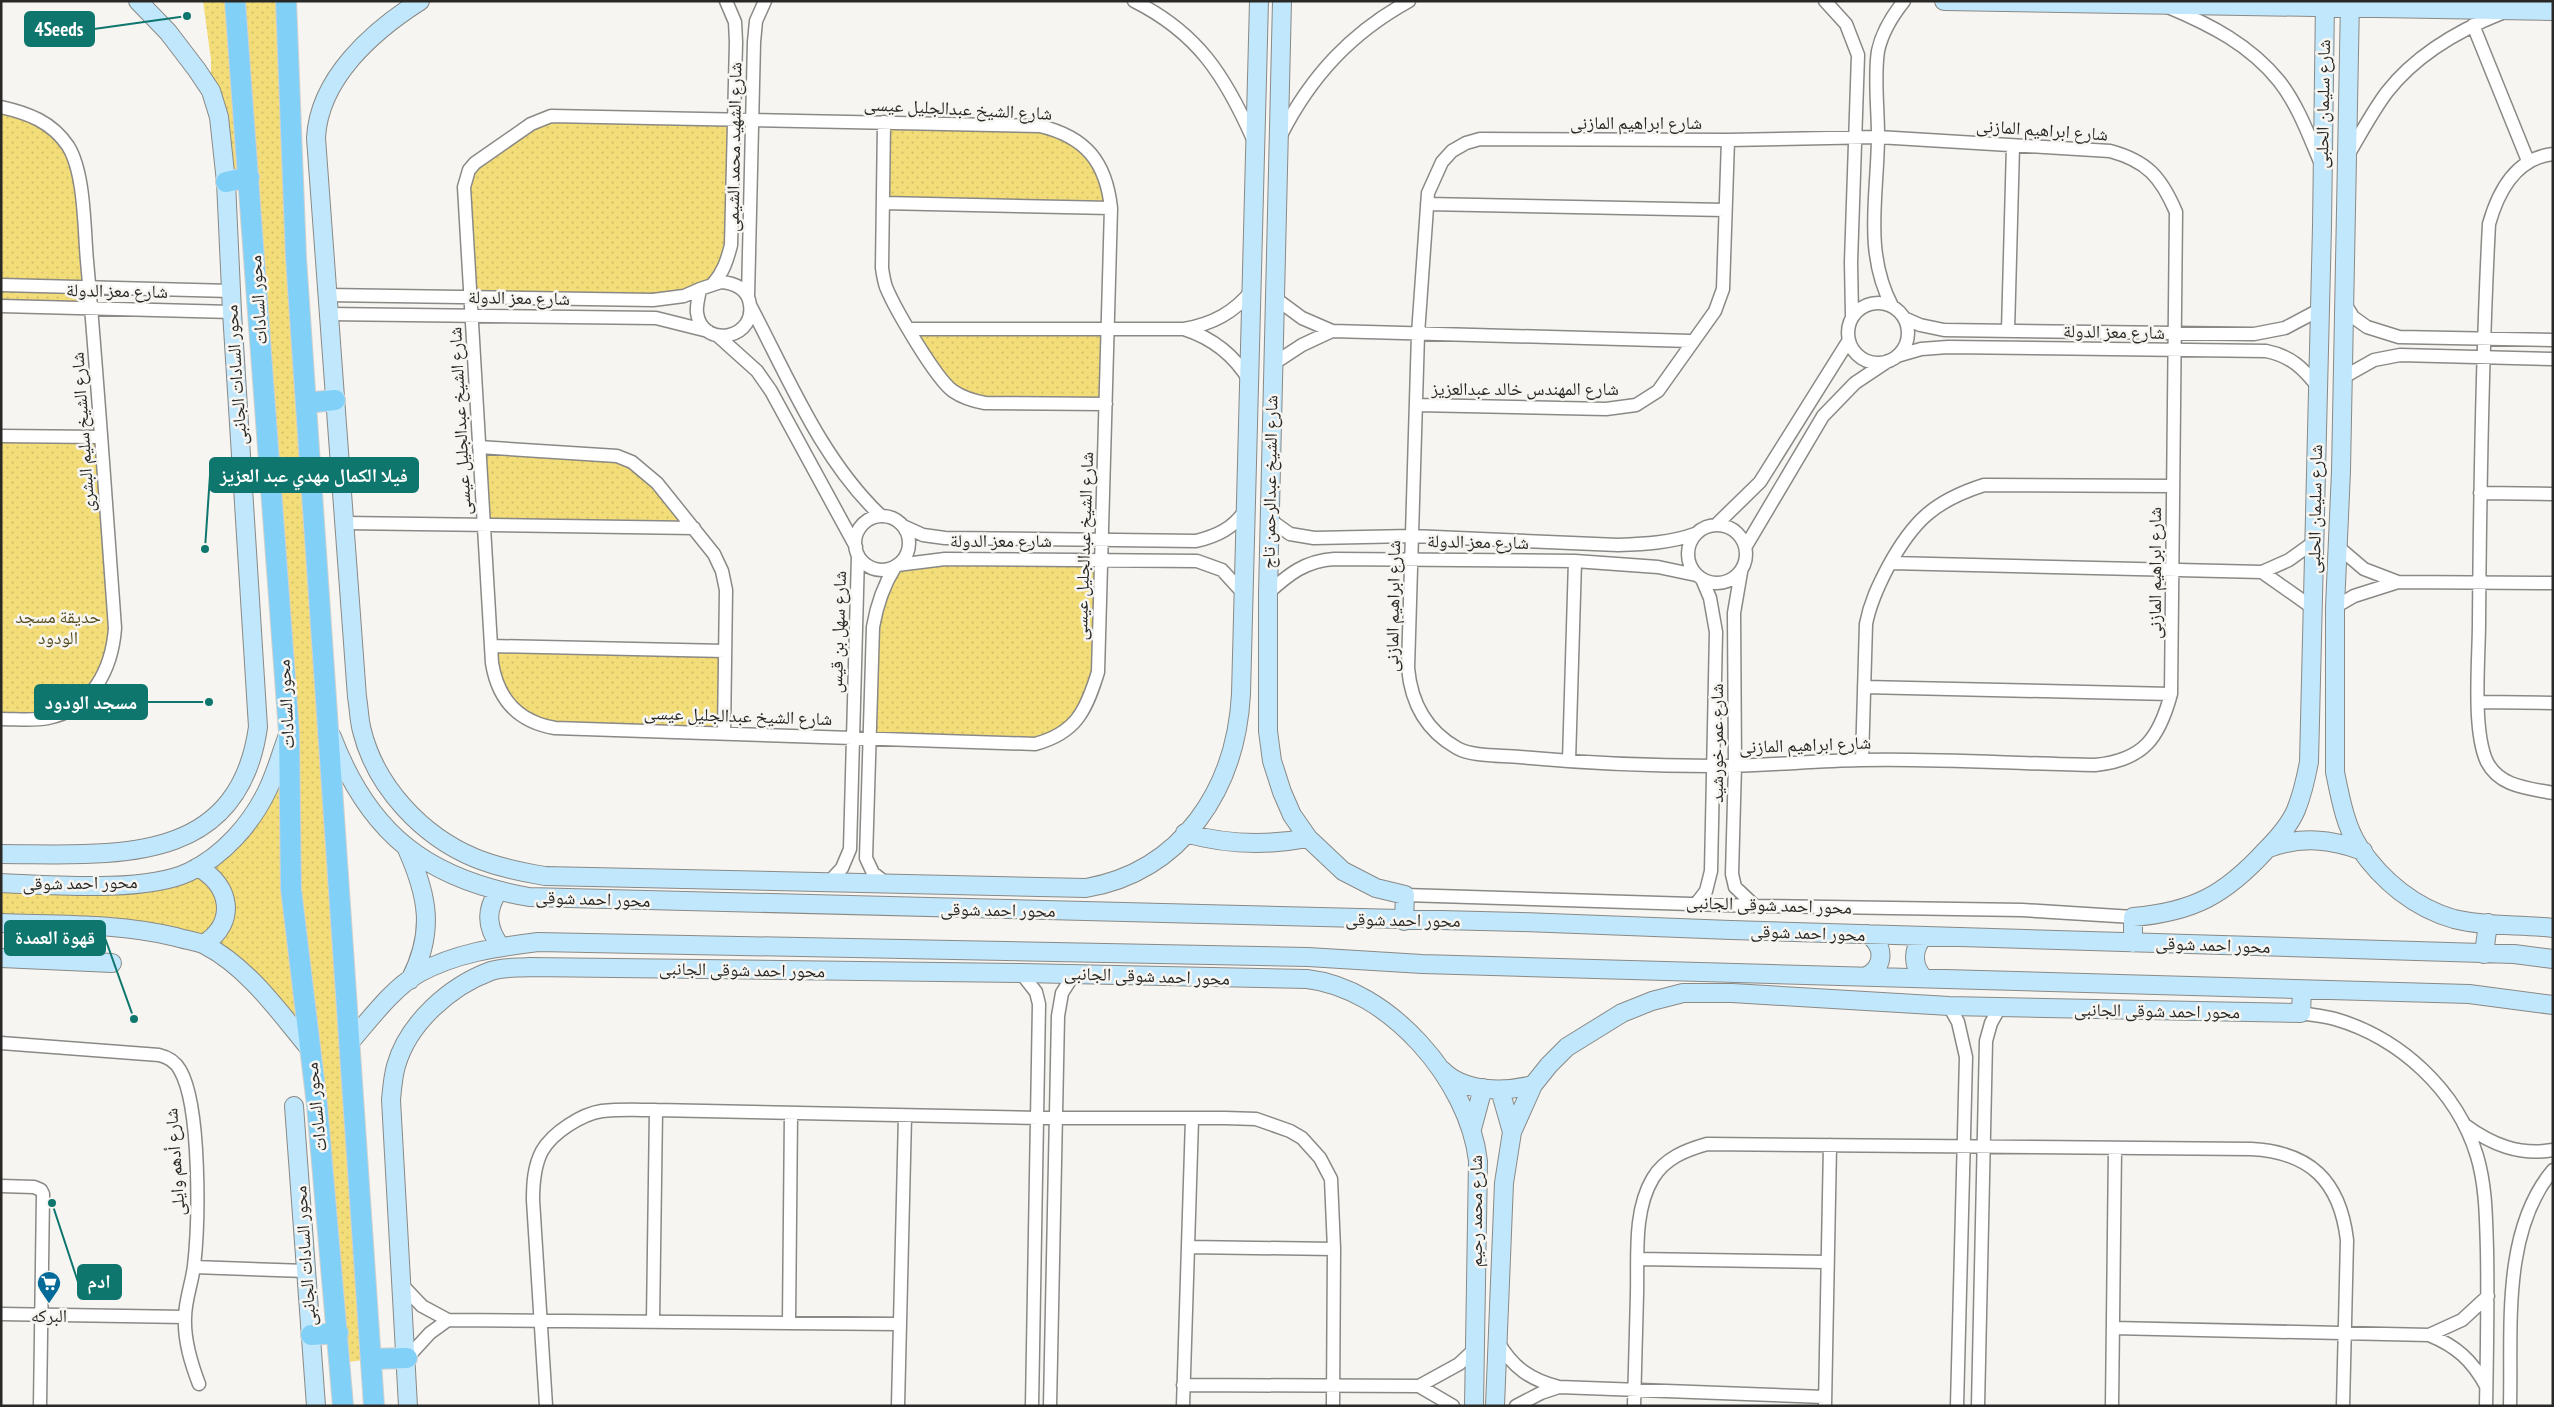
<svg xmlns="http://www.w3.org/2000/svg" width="2554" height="1407" viewBox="0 0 2554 1407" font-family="'PT Sans Narrow','Noto Naskh Arabic',sans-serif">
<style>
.grass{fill:url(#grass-dots)}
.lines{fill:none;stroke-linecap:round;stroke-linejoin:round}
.street-casing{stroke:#8a8986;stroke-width:15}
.secondary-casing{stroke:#8a8986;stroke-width:20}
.primary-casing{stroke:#d0d0cf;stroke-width:22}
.street{stroke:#fff;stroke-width:12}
.secondary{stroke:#c0e7fb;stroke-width:18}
.primary{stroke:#81d0f8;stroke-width:20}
.labels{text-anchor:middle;stroke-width:5;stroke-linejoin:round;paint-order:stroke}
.street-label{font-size:18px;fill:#282826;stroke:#f6f5f1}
.park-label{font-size:18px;fill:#554b1f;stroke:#f6f5f1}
.poi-label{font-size:18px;fill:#282826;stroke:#f6f5f1}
.leader{fill:none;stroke:#0f766e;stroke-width:2}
.callout-dot{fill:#0f766e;stroke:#f6f5f1;stroke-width:2}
.callout{fill:#0f766e;stroke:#0f766e;stroke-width:2}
.callout-label{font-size:19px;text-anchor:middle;font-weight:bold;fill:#fff}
</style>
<defs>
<pattern id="grass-dots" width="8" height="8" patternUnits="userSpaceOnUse" patternTransform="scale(1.25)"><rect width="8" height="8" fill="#f3dd79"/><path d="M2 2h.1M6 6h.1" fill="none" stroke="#d0be68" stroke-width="1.8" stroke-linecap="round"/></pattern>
</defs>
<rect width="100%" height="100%" fill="#f6f5f1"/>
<path class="grass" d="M203 1H286L371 1359 340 1363 310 1050 204 944 1 923V883L174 877 239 833 289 732 249 178 226 182 211 91V60Z
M1 107 55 130 77 167 91 308 1 306Z
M734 118 731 245 719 277 684 296 470 297 469 170 541 119Z
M884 122 1040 126 1091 153 1111 208 883 203Z
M910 329 1109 331 1106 404 985 403 954 392Z
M1 436 100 437 115 628 99 684 60 715 1 719Z
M479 447 617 456 657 483 694 528 483 525Z
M1101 559 1098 672 1085 709 1049 740 870 737 873 627 897 565Z
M491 646 725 651 724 733 555 728 512 708Z"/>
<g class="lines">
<g class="street-casing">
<path id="street" d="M1134 1C1198 33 1225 76 1253 139
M1825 1 1846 24 1858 55 1851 262 1852 316
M2168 7C2211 25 2250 45 2279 81 2298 105 2309 136 2321 164
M2473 25 2528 161
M1 107C28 113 52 122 68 146 85 173 84 229 87 261 98 383 106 506 115 628 112 669 92 709 48 718 33 721 17 719 1 719
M551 116 1040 126C1086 137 1106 162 1111 208L1098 672C1086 711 1076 733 1035 744L555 728C519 722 498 700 492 663L464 187 469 170 475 163 531 124Z
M884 122 882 268C883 275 884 281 886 287 895 309 936 379 953 391 963 398 974 401 985 403L1106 404
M1281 135C1311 76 1351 33 1409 1
M1878 137 2110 151C2147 161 2161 177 2176 212L2171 694C2159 738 2144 760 2095 765 2017 764 1938 758 1860 760 1811 761 1762 766 1713 766 1649 766 1584 763 1520 757 1501 755 1473 757 1457 748 1425 730 1411 702 1408 668L1418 334 1428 193 1442 162 1452 151 1466 143 1480 139 1728 140Z
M2553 154C2516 158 2498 192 2489 224 2482 357 2480 490 2479 623 2479 659 2472 730 2487 762 2500 787 2528 788 2553 793
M2347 157C2360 135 2372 112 2387 92 2416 55 2459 30 2502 13
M883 203 1111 208
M1427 204 1725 210
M721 282C733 283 745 287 749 300 760 339 702 350 697 313 696 305 699 297 700 289Z
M1 285 231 291
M712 285C723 273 727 261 731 245L736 42 735 22 726 1
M327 295 653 300 684 296 700 289
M748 296 754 42 756 21 765 1
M1275 298 1302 318 1332 331 1691 341
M1848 333a30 30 0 1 1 60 0a30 30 0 1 1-60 0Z
M2345 304 2353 317 2367 327 2399 337 2553 340
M1 306 232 312
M1892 306C1863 251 1878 194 1878 135 1878 109 1874 76 1878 51 1882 32 1892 16 1904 1
M751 307C789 379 821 459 881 516
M328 314 656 318 708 331
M1904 318 1920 325 1944 330 2254 334 2285 328 2319 310
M910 329H1184C1212 324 1234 313 1252 290
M1184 329C1212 338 1234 355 1249 380
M2008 331 2013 146
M718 336 757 371 771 391 856 547
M1897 356 1921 349 1948 347 2266 351C2291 356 2303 368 2318 387
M1273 364 1302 345 1332 331
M2342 378 2374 360 2400 355 2553 359
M1417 405 1606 409 1636 405 1658 391 1715 311 1723 289 1728 140
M1 436 100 437
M479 447 617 456 632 462 657 483 714 554 722 571 726 590 724 733
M2480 493 2553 494
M855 543a27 27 0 1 1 54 0a27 27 0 1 1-54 0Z
M1269 519 1290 534 1314 538 1412 536 1618 545C1644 544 1670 543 1695 534
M344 523 694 528
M1717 524 1760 482 1849 340
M1688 554a29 29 0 1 1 58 0a29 29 0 1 1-58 0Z
M903 526 923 535 945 538 1196 541C1217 536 1234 528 1246 509
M1746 546 1823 416 1855 383 1888 361
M2337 546 2364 569 2398 582
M1891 563 2262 572 2289 560 2314 542
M897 565 945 559 1197 561 1222 570 1243 593
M1741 572 1734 613 1735 765 1732 874 1735 887 1755 906
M2262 572 2313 608
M1268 593C1289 574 1305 561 1334 559L1575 561 1658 567 1696 575
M2335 607 2354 596 2398 582 2553 583
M491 646 725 651
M1864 687 2171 694
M2479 702 2553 703
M1862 760 1866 624C1870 603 1878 586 1888 567 1913 521 1934 501 1984 485L2173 486
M1569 761 1575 561
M828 883 842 868 850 849 858 555
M887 884 873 873 866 858 873 627C877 604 883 586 895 567
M1405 895 1755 906 2022 910 2133 917
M1696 904 1706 891 1711 871 1716 632 1710 598 1702 579
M1021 973 1036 992 1039 1004 1032 1406
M1949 1006 1958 1022 1966 1057 1957 1406
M2301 1013C2312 1015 2324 1016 2335 1019 2400 1038 2457 1090 2477 1156 2486 1186 2486 1218 2487 1250 2488 1302 2487 1354 2486 1406
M1 1043 159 1055C168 1057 175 1061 180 1070 201 1106 199 1223 194 1266 192 1283 185 1300 185 1318 184 1341 191 1363 199 1384
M2465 1125C2491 1144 2519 1156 2553 1150
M1 1186 34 1187 41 1190 43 1194 40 1406
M1188 1247 1334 1249
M1638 1259 1827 1262
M194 1267 306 1271
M401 1284 422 1306 448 1320 899 1324
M1 1314 185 1317
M653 1321 656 1110
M789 1322 791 1113
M2113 1328 2429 1335C2456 1346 2472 1360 2486 1386
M2429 1335 2462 1320 2488 1296
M1498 1342C1513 1368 1531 1380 1559 1387L1825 1397
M407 1358 430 1333 448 1320
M1183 1385 1419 1386 1453 1406
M1419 1386 1459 1364 1475 1349
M1825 1405 1830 1145
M546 1406 533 1200C533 1183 534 1166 542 1151 553 1132 582 1114 602 1111 620 1109 639 1110 656 1110L1039 1118H1225L1256 1119 1290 1131 1302 1138 1320 1158 1331 1179 1334 1249 1333 1406
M898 1406 905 1116
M1050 1406 1058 1016 1062 993 1074 974
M1183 1406 1192 1119
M1516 1406 1541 1393 1559 1387
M1634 1406C1635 1369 1636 1331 1637 1294 1638 1257 1633 1211 1653 1178 1665 1158 1686 1150 1707 1144L2251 1149C2310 1152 2340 1181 2347 1240L2343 1406
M1978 1406 1986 1041 1991 1023 2000 1007
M2112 1406 2115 1148
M2510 1406C2512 1330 2501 1232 2553 1170"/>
</g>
<g class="secondary-casing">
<path id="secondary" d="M420 1C373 31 319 78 316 138L357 697C359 708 359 720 362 731 376 787 422 836 475 858 497 867 521 872 545 876L1086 888C1183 871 1236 788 1241 694L1259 1
M1282 1 1268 593V731L1272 761 1282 792 1292 815 1308 838 1343 871 1376 888 1405 895 1404 921
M1944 1 2553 11
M2350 1 2341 471 2335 607V772C2340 796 2345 826 2359 847 2382 881 2415 908 2454 919 2485 927 2521 924 2553 928
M332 737C369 834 427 879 529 897L1521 922 1731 930 2514 954 2553 959
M1185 833C1227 845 1266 846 1308 838
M2269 848C2301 836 2331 839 2363 851
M407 849C428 896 435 932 410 980
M1 854C111 854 238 869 258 727L232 312 226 182 219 117 211 91 197 70 168 32 138 1
M198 867C231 886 237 922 204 944
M1 883C51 885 145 893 189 872 223 856 251 824 267 791 276 773 281 753 288 735
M498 892C485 911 487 929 501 947
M1 923C59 925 119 923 176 937 185 940 197 941 205 945 249 968 279 1012 310 1049
M1924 936C1912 949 1912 966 1924 978
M2133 943V917C2193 912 2225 895 2266 850 2278 838 2289 826 2296 810 2302 795 2306 778 2309 762L2322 226 2325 1
M2484 954 2488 923
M1 958 112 963
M1867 976C1885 966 1885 945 1867 934
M351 1041C371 1018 392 989 419 973 456 953 497 947 538 942L1308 957 1422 964 2469 994 2553 1005
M1442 1070C1464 1093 1505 1092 1533 1085
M1500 1090 1512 1132
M294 1106 316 1406
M1472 1129 1483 1088
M408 1406 391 1100C392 1089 393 1076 396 1066 408 1023 450 986 491 971 502 967 518 968 529 967L1021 973 1307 979C1389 988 1469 1081 1478 1161L1474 1406
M1495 1406 1504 1183 1512 1132 1533 1085 1549 1065 1567 1047 1622 1013 1652 1001 1683 993H1732L1949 1006 2301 1013 2302 990"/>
</g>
<g class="primary-casing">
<path id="primary" d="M235 1 289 732 291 889 317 1105 343 1406
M286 1 296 258 374 1406
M226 182 249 177
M306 403 335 400
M311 1335 338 1333
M371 1359 407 1358"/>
</g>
<use href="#street" class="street"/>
<use href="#secondary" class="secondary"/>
<use href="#primary" class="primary"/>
</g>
<defs>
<g id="supermarket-pin" transform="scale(1.25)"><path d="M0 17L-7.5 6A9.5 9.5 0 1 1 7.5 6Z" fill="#046a98" stroke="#f6f5f1"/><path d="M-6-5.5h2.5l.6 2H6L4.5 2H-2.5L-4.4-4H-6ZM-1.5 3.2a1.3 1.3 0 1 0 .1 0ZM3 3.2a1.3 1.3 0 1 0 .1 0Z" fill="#fff"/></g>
</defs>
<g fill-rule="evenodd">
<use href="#supermarket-pin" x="49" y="1283"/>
</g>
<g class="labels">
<g class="street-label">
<text transform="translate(2323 104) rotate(-89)" y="6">شارع سليمان الحلبى</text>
<text transform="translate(958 109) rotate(3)" y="6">شارع الشيخ عبدالجليل عيسى</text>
<text x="1636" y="129">شارع ابراهيم المازنى</text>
<text transform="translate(2042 130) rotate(4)" y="6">شارع ابراهيم المازنى</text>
<text transform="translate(734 147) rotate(-89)" y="6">شارع الشهيد محمد الشيمى</text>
<text transform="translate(117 291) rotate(1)" y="6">شارع معز الدولة</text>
<text transform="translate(519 298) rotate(1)" y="6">شارع معز الدولة</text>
<text transform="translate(258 300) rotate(-94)" y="6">محور السادات</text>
<text transform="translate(2114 332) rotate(1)" y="6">شارع معز الدولة</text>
<text transform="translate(236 375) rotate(-94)" y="6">محور السادات الجانبى</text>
<text x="1525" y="395">شارع المهندس خالد عبدالعزيز</text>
<text transform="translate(460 421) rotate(-93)" y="6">شارع الشيخ عبدالجليل عيسى</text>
<text transform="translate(83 432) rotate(-94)" y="6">شارع الشيخ سليم البشرى</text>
<text transform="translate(1270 482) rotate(-89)" y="6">شارع الشيخ عبدالرحمن تاج</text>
<text transform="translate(2315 509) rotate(-89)" y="6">شارع سليمان الحلبى</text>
<text x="1001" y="547">شارع معز الدولة</text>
<text transform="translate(1478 542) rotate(1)" y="6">شارع معز الدولة</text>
<text transform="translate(1084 546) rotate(-88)" y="6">شارع الشيخ عبدالجليل عيسى</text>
<text transform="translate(2155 573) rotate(-90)" y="6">شارع ابراهيم المازنى</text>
<text transform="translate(1393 606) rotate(-89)" y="6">شارع ابراهيم المازنى</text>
<text transform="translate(838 632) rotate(-88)" y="6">شارع سهل بن قيس</text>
<text transform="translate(286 704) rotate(-93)" y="6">محور السادات</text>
<text transform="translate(738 716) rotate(2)" y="6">شارع الشيخ عبدالجليل عيسى</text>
<text transform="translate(1717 743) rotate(-90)" y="6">شارع عمر خورشيد</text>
<text transform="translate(1805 745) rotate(-2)" y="6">شارع ابراهيم المازنى</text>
<text transform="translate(80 883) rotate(-1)" y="6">محور احمد شوقى</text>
<text transform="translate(593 899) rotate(2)" y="6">محور احمد شوقى</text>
<text transform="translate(1769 905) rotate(2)" y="6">محور احمد شوقى الجانبى</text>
<text transform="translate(998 910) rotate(1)" y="6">محور احمد شوقى</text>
<text transform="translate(1403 920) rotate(1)" y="6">محور احمد شوقى</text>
<text transform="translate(1808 933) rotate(2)" y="6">محور احمد شوقى</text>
<text transform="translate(2213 945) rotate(2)" y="6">محور احمد شوقى</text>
<text transform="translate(742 970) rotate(1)" y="6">محور احمد شوقى الجانبى</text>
<text transform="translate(1147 976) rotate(2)" y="6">محور احمد شوقى الجانبى</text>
<text transform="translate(2157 1011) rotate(1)" y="6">محور احمد شوقى الجانبى</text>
<text transform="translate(316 1107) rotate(-96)" y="6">محور السادات</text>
<text transform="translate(175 1162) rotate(-94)" y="6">شارع أدهم وايلى</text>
<text transform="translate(1476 1211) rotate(-90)" y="6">شارع محمد رحيم</text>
<text transform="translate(305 1256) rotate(-94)" y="6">محور السادات الجانبى</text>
</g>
<g class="park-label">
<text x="58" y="623">حديقة مسجد<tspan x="58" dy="21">الودود</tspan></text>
</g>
<g class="poi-label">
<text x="49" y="1322">البركه</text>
</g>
</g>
<path class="leader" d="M187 16L94 29M205 549L210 475M209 702L147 702M134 1019L105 938M52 1203L78 1282"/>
<g class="callout-dot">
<circle cx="187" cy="16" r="5"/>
<circle cx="205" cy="549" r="5"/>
<circle cx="209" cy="702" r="5"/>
<circle cx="134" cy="1019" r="5"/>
<circle cx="52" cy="1203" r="5"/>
</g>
<g class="callout">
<rect x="25" y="12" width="69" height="34" rx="5"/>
<rect x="210" y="458" width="208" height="34" rx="5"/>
<rect x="35" y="685" width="112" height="34" rx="5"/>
<rect x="5" y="921" width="100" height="34" rx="5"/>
<rect x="78" y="1265" width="43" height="34" rx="5"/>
</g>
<g class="callout-label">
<text x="59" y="36">4Seeds</text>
<text x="314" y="482">فيلا الكمال مهدي عبد العزيز</text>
<text x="91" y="709">مسجد الودود</text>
<text x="55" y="944">قهوة العمدة</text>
<text x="99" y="1288">ادم</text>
</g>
<rect width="2554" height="1407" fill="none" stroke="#282826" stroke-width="5"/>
</svg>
